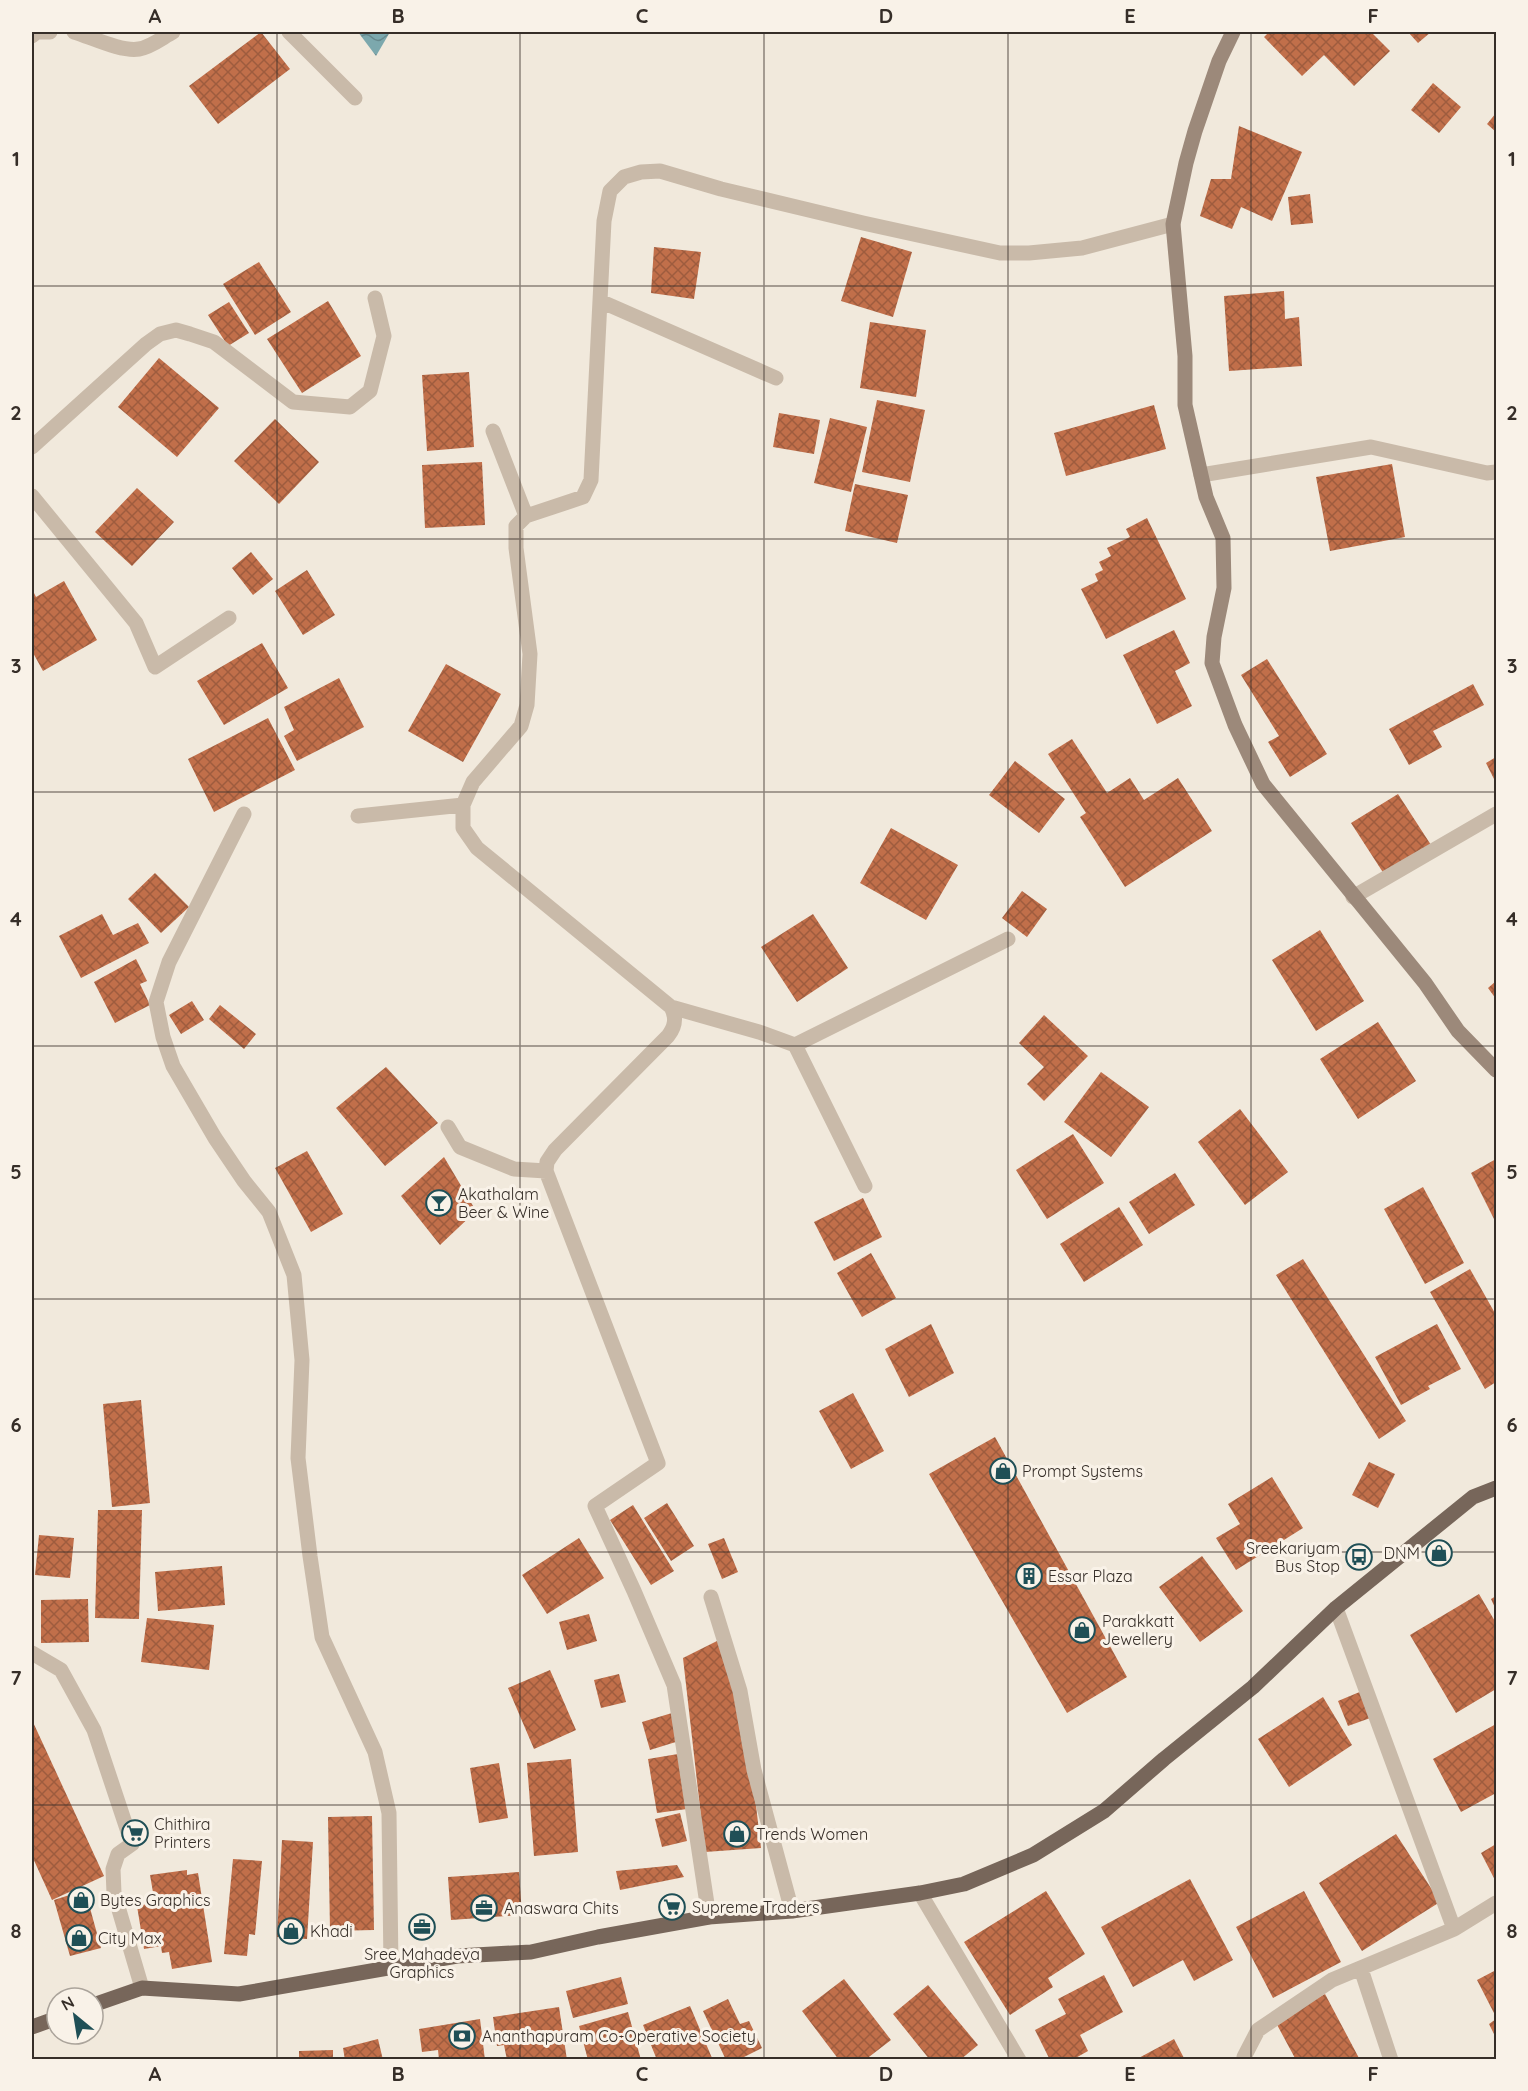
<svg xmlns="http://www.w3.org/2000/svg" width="1528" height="2091" viewBox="0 0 1528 2091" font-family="Quicksand,sans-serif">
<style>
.water{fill:url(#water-waves)}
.building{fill:url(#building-cross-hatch)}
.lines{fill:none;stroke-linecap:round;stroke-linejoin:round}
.lane{stroke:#c9baa9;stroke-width:15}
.street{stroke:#c9baa9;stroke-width:15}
.secondary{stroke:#9c897a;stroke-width:15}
.primary{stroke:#77665a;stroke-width:15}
.grid{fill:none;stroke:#362e28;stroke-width:1.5;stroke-opacity:0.55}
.labels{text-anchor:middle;stroke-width:6;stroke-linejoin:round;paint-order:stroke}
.poi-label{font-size:16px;fill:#362e28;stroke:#f9f2e8;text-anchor:start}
.neatline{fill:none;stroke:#362e28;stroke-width:2}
.grid-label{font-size:20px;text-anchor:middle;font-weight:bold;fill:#362e28}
</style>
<defs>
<pattern id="water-waves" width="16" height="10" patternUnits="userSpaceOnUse" patternTransform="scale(1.5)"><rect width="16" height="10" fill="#7ca8ad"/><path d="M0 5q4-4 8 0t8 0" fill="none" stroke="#66898d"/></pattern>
<pattern id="building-cross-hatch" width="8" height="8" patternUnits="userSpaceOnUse" patternTransform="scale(1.5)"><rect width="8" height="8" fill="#c16f4a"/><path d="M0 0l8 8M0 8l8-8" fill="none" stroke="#9e5c3e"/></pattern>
</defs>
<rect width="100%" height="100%" fill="#f1e9dc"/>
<path class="water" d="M358 32H390L376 56Z"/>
<path class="building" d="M261 32 290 69 218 124 189 86Z
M1269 32H1371L1390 51 1354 86 1324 55 1302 76 1264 37Z
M1408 32H1431L1418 43Z
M1433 83 1461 107 1439 133 1411 110Z
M1496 113V132L1487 124Z
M1239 126 1302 152 1272 221 1241 207 1232 229 1200 216 1211 179H1231Z
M1310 194 1313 223 1291 225 1288 197Z
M861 237 912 252 893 317 841 301Z
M654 247 701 252 694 299 651 293Z
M259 262 291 312 255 335 223 284Z
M1284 291 1285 319 1299 317 1302 366 1229 371 1224 296Z
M328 301 361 356 302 393 267 339Z
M229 302 249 333 228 346 208 315Z
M870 322 926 330 916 397 860 388Z
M159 358 219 408 177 457 118 407Z
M469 372 474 447 427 451 422 375Z
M877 400 925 410 910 482 862 472Z
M1154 405 1166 449 1066 476 1054 433Z
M779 413 820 420 814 454 773 447Z
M830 418 867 427 851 492 814 483Z
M275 419 319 462 279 504 234 461Z
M482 462 485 525 425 528 422 465Z
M1392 464 1405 537 1330 551 1316 477Z
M855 484 908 495 897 543 845 531Z
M137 488 174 522 132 566 95 532Z
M1147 518 1186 599 1106 639 1081 589 1098 581 1095 574 1103 570 1099 562 1111 556 1107 548 1130 537 1126 529Z
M251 552 273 579 253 595 232 568Z
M307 570 335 615 303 635 275 591Z
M64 581 97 640 43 671 32 651V589L36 597Z
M1174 630 1190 663 1175 671 1192 706 1157 724 1123 655Z
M262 643 288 688 224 725 197 681Z
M1267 659 1327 754 1290 777 1268 742 1279 736 1241 675Z
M446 664 501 694 463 762 408 731Z
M339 678 364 727 297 761 284 736 294 730 284 707Z
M1473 684 1484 705 1433 731 1442 747 1409 765 1389 729Z
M268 718 295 770 214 812 188 759Z
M1072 739 1107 793 1130 778 1144 800 1178 778 1212 831 1125 887 1080 817 1086 813 1048 754Z
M1496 757V783L1486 763Z
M1015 761 1065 799 1039 833 989 795Z
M1398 794 1431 845 1384 874 1351 823Z
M891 828 958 865 926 920 860 883Z
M155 873 189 907 161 933 128 899Z
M1022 891 1047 909 1027 937 1002 918Z
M102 914 113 935 138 923 149 943 81 978 59 936Z
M813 914 848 968 797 1002 761 947Z
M1320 930 1364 1001 1316 1031 1272 960Z
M136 959 147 981 140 984 150 1005 115 1023 94 982Z
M1496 981V999L1488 988Z
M192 1001 204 1020 181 1034 169 1015Z
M220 1005 256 1034 244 1049 209 1019Z
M1044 1015 1088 1056 1044 1101 1027 1084 1044 1067 1019 1043Z
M1378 1022 1416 1081 1358 1119 1320 1059Z
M386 1067 438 1123 385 1166 336 1108Z
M1101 1072 1149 1107 1111 1157 1064 1122Z
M1240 1109 1288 1172 1245 1205 1198 1142Z
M1073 1134 1104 1183 1047 1219 1016 1170Z
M307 1151 343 1214 311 1232 275 1168Z
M444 1157 476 1211 440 1245 401 1196Z
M1496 1159V1223L1471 1173Z
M1175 1173 1195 1205 1149 1234 1129 1202Z
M1423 1187 1464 1263 1425 1284 1384 1209Z
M863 1198 882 1237 834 1261 814 1222Z
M1119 1207 1143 1245 1084 1282 1060 1244Z
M871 1253 896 1298 862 1317 837 1273Z
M1303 1259 1406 1421 1379 1439 1276 1275Z
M1470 1269 1496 1315V1382L1485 1389 1430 1292Z
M931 1324 954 1373 909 1397 885 1349Z
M1437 1324 1461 1369 1428 1386 1430 1389 1401 1405 1375 1357Z
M853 1393 884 1451 851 1469 819 1411Z
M141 1400 150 1503 112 1507 103 1404Z
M995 1437 1127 1677 1067 1713 929 1474Z
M1369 1462 1395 1474 1378 1508 1352 1495Z
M1272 1477 1303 1528 1236 1570 1216 1538 1240 1524 1228 1504Z
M667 1503 694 1546 671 1561 644 1518Z
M633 1505 674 1571 651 1585 610 1520Z
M98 1510H142L139 1619 95 1618Z
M39 1535 74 1538 70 1578 35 1575Z
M579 1538 604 1578 547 1614 522 1575Z
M724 1538 738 1572 722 1579 708 1544Z
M1202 1556 1243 1611 1200 1642 1159 1587Z
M222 1566 225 1605 158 1611 155 1572Z
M1479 1594 1496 1623V1689L1456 1713 1410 1635Z
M1496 1596V1610L1491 1599Z
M88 1599 89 1642 41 1643V1600Z
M589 1614 597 1641 567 1650 559 1622Z
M147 1618 214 1625 209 1670 141 1662Z
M719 1640 747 1729 761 1848 705 1852 683 1658Z
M550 1670 576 1730 534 1749 508 1688Z
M619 1674 626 1702 601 1708 594 1680Z
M1362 1691 1373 1717 1348 1726 1338 1701Z
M1323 1697 1352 1745 1289 1787 1258 1739Z
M672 1713 679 1741 650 1750 642 1722Z
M32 1720 104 1876 52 1900 32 1856Z
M1496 1724V1793L1461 1812 1433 1759Z
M678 1754 687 1809 657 1813 648 1759Z
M571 1759 578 1852 534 1856 527 1763Z
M499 1763 508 1818 479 1823 470 1768Z
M680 1813 687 1841 662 1847 655 1819Z
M372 1816 374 1930 330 1931 328 1817Z
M1396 1834 1440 1902 1362 1951 1319 1883Z
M282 1840 313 1842 307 1939 277 1937Z
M1496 1844V1882L1481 1853Z
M233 1859 262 1861 255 1935 249 1934 247 1956 224 1954Z
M677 1865 684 1877 620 1890 616 1871Z
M187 1870V1875L198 1873 212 1962 172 1969 169 1952 162 1953 161 1946 144 1949 137 1906 147 1904 146 1899 154 1898 150 1875Z
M519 1872 522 1915 451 1920 448 1877Z
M1190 1879 1233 1960 1194 1981 1183 1960 1133 1987 1101 1927Z
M85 1890 101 1948 70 1956 54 1900Z
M1046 1891 1085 1954 1048 1978 1053 1987 1010 2015 964 1942Z
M1304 1891 1341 1962 1273 1998 1236 1927Z
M1496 1970V2017L1477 1980Z
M1104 1975 1123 2012 1080 2035 1088 2051 1072 2060H1050L1035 2030 1066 2014 1058 1999Z
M621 1977 628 2004 573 2018 566 1991Z
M844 1979 891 2040 865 2060H839L802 2011Z
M928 1985 978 2045 960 2060H930L893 2014Z
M1325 1994 1360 2060H1296L1275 2021Z
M728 1999 740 2024 749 2021 762 2048 738 2060H726L703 2011Z
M690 2006 712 2058 708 2060H657L643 2025Z
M559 2007 567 2060H507L504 2045 497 2046 493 2017Z
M628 2012 641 2060H588L579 2026Z
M480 2019 485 2060H439L438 2050 422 2052 419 2029Z
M1496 2019V2038L1489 2024Z
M378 2039 383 2060H345L343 2048Z
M1174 2039 1185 2060H1135Z
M333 2050V2060H299V2051Z"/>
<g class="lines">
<path class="lane" d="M32 447 146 344 160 334 176 330 190 334 214 342 293 402 350 407 370 391 384 336 375 298
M32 496 136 623 155 667 229 618
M711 1597 740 1691 754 1770 792 1911"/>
<path class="street" d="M74 32C91 37 121 52 139 49 151 47 162 38 173 32
M289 32 355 98
M32 36 37 32H50
M600 301 776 378
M493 431 526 516
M1201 475 1371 447 1487 473 1496 472
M244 814 169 962 156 1002 163 1037 173 1066 215 1138 244 1181 269 1212 294 1275 302 1360 298 1458 310 1556 322 1637 375 1752 389 1813 391 1967
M358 816 463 805
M1353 897 1496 814
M671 1007 759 1032 795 1045 865 1186
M795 1045 1008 939
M448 1127 460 1147 514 1169 546 1171
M1336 1608 1454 1929 1496 1903
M32 1653 61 1670 94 1730 132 1844 118 1854 113 1869 114 1893 142 1988
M920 1893 1019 2060
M709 1917 674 1685 634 1591 595 1506 658 1463 546 1171 547 1162 555 1150 668 1036C675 1027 677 1018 671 1007L477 848 463 828V805L473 782 521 726 527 705 530 654 516 548V526L526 516 583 497 591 480 604 221 610 191 624 177 641 172 660 171 721 189 863 223 1000 253H1029L1082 248 1173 224
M1361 1969 1391 2060
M1245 2060 1244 2057 1258 2030 1332 1980 1454 1929"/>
<path class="secondary" d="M1233 32 1219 61 1195 131 1186 163 1173 224 1185 356V405L1206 497 1223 538 1224 588 1214 637 1212 663 1235 725 1263 784 1425 983 1458 1031 1496 1070"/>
<path class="primary" d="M93 2005 142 1988 239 1994 457 1956 531 1952 598 1937 709 1917 792 1911 920 1893 964 1884 1033 1855 1104 1811 1164 1759 1253 1687 1336 1608 1473 1497 1496 1488
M32 2027 57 2018"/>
</g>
<path class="grid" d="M277 32V2060M520 32V2060M764 32V2060M1008 32V2060M1251 32V2060M32 286H1496M32 539H1496M32 792H1496M32 1046H1496M32 1299H1496M32 1552H1496M32 1805H1496"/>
<defs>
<g id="bar-ring" transform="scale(1.35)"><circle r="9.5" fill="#f9f2e8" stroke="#1f4f56" stroke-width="1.5"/><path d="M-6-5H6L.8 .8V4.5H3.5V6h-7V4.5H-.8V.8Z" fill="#1f4f56"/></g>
<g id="shop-ring" transform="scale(1.35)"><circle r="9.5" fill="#f9f2e8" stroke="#1f4f56" stroke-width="1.5"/><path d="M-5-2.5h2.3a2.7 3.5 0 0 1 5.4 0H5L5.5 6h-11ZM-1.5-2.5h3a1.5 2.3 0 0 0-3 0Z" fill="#1f4f56"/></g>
<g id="bus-ring" transform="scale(1.35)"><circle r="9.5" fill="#f9f2e8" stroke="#1f4f56" stroke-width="1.5"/><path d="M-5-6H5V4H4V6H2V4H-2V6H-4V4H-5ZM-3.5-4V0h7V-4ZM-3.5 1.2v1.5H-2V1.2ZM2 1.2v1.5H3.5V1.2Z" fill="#1f4f56"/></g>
<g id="building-ring" transform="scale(1.35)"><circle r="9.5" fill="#f9f2e8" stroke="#1f4f56" stroke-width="1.5"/><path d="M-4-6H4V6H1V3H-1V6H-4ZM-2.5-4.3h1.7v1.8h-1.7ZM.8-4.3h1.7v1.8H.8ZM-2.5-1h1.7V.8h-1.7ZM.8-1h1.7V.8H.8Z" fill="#1f4f56"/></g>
<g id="supermarket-ring" transform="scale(1.35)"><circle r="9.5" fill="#f9f2e8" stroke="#1f4f56" stroke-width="1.5"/><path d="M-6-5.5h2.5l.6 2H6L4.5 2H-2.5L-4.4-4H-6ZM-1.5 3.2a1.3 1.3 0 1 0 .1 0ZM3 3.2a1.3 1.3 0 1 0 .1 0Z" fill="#1f4f56"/></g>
<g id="office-ring" transform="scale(1.35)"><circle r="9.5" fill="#f9f2e8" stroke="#1f4f56" stroke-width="1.5"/><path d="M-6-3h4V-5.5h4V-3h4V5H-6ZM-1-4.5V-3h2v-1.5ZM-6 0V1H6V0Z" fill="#1f4f56"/></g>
<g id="bank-ring" transform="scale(1.35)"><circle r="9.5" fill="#f9f2e8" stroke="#1f4f56" stroke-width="1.5"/><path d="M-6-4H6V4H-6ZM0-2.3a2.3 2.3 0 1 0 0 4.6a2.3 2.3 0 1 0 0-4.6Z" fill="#1f4f56"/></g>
</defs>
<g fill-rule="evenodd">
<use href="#bar-ring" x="439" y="1203"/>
<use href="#shop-ring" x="1003" y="1471"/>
<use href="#shop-ring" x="1439" y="1553"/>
<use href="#bus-ring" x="1359" y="1557"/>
<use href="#building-ring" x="1029" y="1576"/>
<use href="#shop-ring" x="1082" y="1630"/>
<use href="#supermarket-ring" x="135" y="1833"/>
<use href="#shop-ring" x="737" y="1834"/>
<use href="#shop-ring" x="81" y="1900"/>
<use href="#supermarket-ring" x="672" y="1907"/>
<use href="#office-ring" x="484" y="1908"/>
<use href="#office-ring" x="422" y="1927"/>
<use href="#shop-ring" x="291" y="1931"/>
<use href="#shop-ring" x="79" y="1938"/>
<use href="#bank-ring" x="462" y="2036"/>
</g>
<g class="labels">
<g class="poi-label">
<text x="458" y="1200">Akathalam<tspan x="458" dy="18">Beer &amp; Wine</tspan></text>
<text x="1022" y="1477">Prompt Systems</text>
<text x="1340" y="1554" text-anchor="end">Sreekariyam<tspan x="1340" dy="18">Bus Stop</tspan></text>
<text x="1420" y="1559" text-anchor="end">DNM</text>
<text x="1048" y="1582">Essar Plaza</text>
<text x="1102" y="1627">Parakkatt<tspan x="1102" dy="18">Jewellery</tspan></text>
<text x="154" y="1830">Chithira<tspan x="154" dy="18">Printers</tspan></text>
<text x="756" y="1840">Trends Women</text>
<text x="100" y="1906">Bytes Graphics</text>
<text x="692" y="1913">Supreme Traders</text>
<text x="504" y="1914">Anaswara Chits</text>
<text x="310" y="1937">Khadi</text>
<text x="98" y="1944">City Max</text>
<text x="422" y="1960" text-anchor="middle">Sree Mahadeva<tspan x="422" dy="18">Graphics</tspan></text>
<text x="482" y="2042">Ananthapuram Co-Operative Society</text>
</g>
</g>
<rect width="1528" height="2091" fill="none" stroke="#f9f2e8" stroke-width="66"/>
<g transform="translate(75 2016) rotate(330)"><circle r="28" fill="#f9f2e8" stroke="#aba49b" stroke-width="1.5"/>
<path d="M0-4.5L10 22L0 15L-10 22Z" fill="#1f4f56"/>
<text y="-9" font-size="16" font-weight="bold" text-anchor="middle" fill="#362e28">N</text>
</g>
<rect x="33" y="33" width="1462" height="2025" class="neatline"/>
<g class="grid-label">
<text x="155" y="23">A</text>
<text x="398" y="23">B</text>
<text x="642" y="23">C</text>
<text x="886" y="23">D</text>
<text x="1130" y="23">E</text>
<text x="1373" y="23">F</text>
<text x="16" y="166">1</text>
<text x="1512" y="166">1</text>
<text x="16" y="420">2</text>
<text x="1512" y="420">2</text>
<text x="16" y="673">3</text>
<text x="1512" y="673">3</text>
<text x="16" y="926">4</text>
<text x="1512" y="926">4</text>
<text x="16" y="1179">5</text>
<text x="1512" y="1179">5</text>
<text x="16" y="1432">6</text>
<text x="1512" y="1432">6</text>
<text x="16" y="1685">7</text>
<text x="1512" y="1685">7</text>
<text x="16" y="1938">8</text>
<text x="1512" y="1938">8</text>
<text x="155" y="2081">A</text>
<text x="398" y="2081">B</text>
<text x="642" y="2081">C</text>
<text x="886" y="2081">D</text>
<text x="1130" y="2081">E</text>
<text x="1373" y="2081">F</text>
</g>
</svg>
